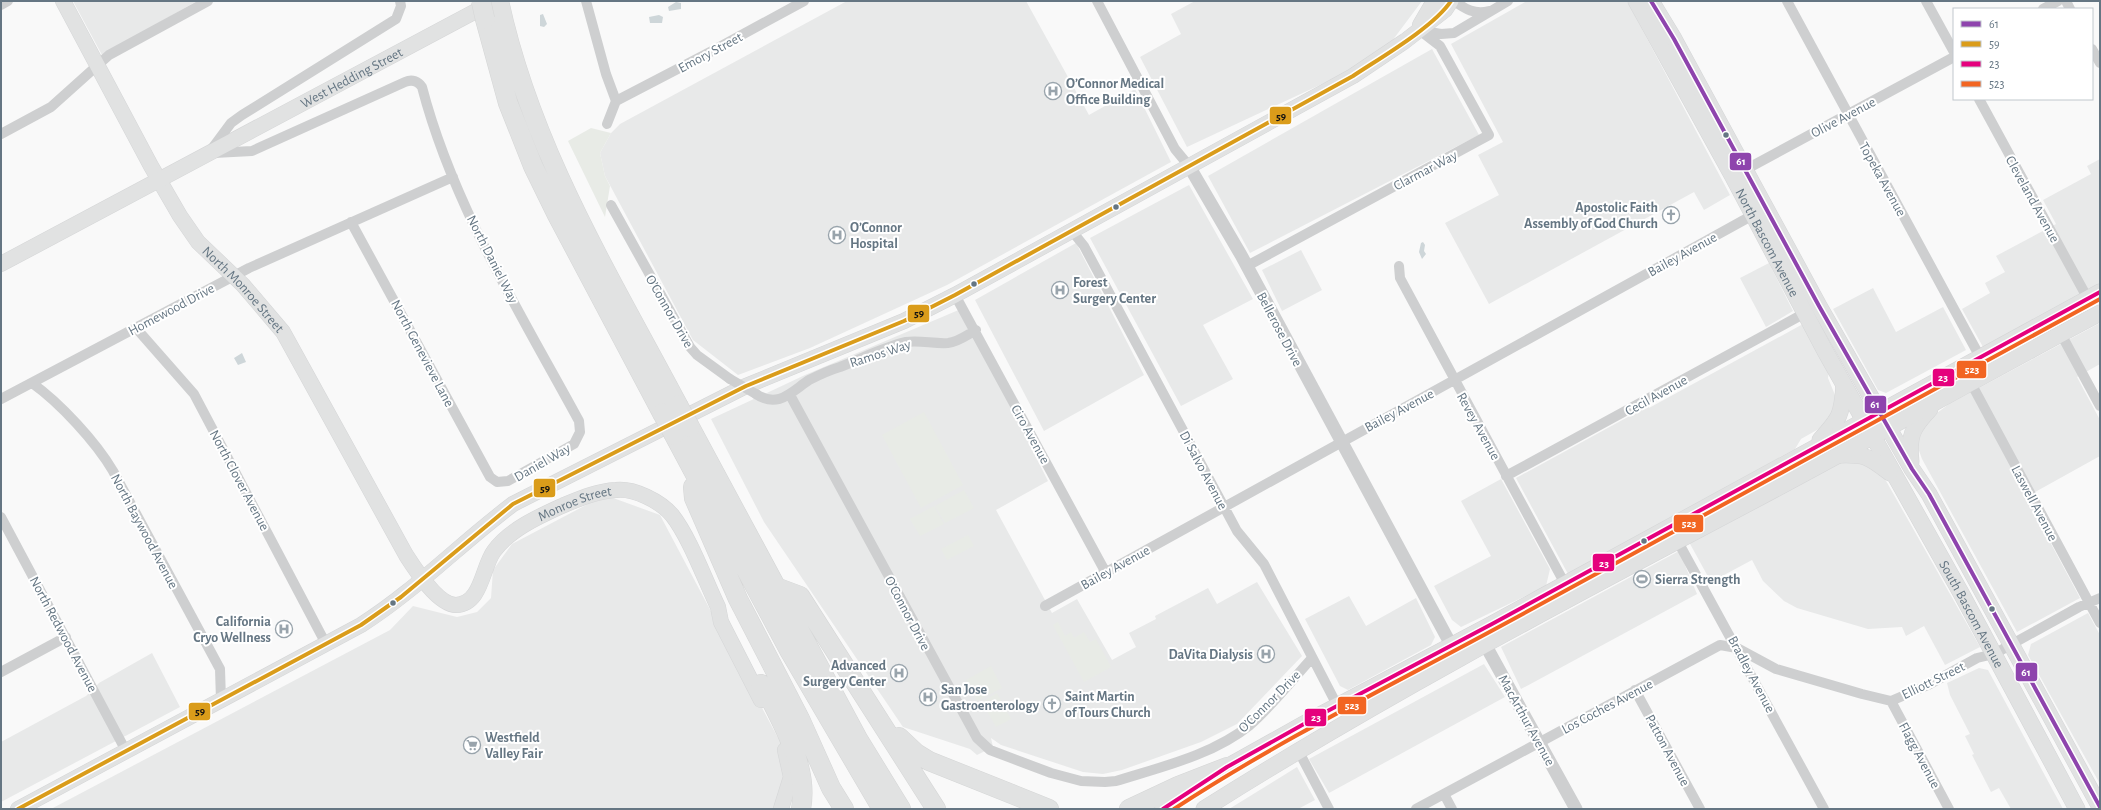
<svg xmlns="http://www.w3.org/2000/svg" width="2101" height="810" viewBox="0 0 2101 810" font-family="'Alegreya Sans',sans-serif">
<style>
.built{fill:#e8e9e9}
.green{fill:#e8ebe6}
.water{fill:#ced6d9}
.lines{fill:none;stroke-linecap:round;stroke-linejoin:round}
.secondary-casing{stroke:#d5d6d7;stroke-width:16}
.primary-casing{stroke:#d5d6d7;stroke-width:17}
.motorway-casing{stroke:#d5d6d6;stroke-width:20}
.minor{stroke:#cecfd0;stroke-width:10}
.tertiary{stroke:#cecfd0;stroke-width:13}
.secondary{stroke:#e1e2e2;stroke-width:15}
.primary{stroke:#e1e2e2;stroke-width:16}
.motorway{stroke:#e1e2e2;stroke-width:19}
.motorway-bridge-casing{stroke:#d5d6d6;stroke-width:20;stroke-linecap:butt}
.minor-bridge{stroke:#cecfd0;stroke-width:10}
.motorway-bridge{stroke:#e1e2e2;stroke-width:19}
.bus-1-casing{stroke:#fff;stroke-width:7}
.bus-2-casing{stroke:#fff;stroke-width:7}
.bus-3-casing{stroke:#fff;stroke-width:7}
.bus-4-casing{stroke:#fff;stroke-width:7}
.bus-1{stroke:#8e44ad;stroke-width:4}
.bus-2{stroke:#da9c1a;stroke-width:4}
.bus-3{stroke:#e5007d;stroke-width:4}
.bus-4{stroke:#f26522;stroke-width:4}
.bus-dot{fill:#657683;stroke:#fff;stroke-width:1.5}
.labels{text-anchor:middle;stroke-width:4;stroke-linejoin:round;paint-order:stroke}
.street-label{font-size:14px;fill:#657683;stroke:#fff}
.poi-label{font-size:14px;font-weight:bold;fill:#657683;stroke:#fff;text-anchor:start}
.line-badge{stroke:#fff;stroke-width:1.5}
.badge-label{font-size:11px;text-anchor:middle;font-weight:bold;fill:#fff}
.pale-badge-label{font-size:11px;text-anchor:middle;font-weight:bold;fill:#111}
</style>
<rect width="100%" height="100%" fill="#f9f9f9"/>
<path class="built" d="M73 1H197L102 55Z
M847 1H1026L1089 115 1135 89 1171 162 947 285 810 348 738 375 693 340 605 176 600 153 611 133 620 124Z
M1195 1H1422L1380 57 1187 147 1140 57 1181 34 1171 14Z
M1527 1H1627L1730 195 1704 210 1694 192 1489 304 1445 223 1499 195 1478 155 1503 142 1451 44Z
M1432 49 1479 135 1250 253 1208 176Z
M2100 159V284L1983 347 1962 309 1990 293 1985 283 2005 272 1996 256 2056 224 2043 200 2091 174 2087 166Z
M1189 185 1253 299 1203 325 1233 379 1181 406 1090 238Z
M1076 243 1144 375 1044 431 975 300Z
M1301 250 1322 290 1282 311 1262 270Z
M1769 263 1793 311 1766 327 1740 278Z
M1873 288 1896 332 1943 307 1966 350 1886 393 1878 390 1833 309Z
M961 309 1048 481 996 510 1052 613 1077 599 1112 660 1136 647 1129 633 1156 619 1155 616 1208 588 1217 604 1257 582 1302 656 1237 724 1201 742 1122 770 1103 774 1083 772 1001 745 991 738 993 747 977 755 970 749 903 727 764 522 711 419 805 375Z
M2100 323V364L2077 377 2100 420V456L2026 497 2080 598 2017 632 1922 459 1918 448V434L1925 422 1949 404Z
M1803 324 1829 370 1828 378 1837 400 1831 422 1801 439 1795 449 1568 574 1516 478 1648 406 1649 408Z
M1846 460 1865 463 1881 472 1980 647 1945 665 1924 626 1906 636 1902 627 1868 629 1797 608 1784 601 1763 581 1752 560 1711 582 1689 542Z
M1501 479 1550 569 1546 586 1461 627 1452 620 1434 586 1491 556 1461 501Z
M605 495 660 515 787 755 786 779 775 809H51L390 630 413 606 457 617 477 612 491 598 493 570 512 544Z
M1679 551 1697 594 1521 689 1501 647Z
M1349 596 1366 626 1416 598 1435 637 1431 645 1348 690 1340 686 1305 619Z
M2088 613 2100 635V784L2028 655 2031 644Z
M152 653 180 707 1 802V742L86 696 99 683Z
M1484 664 1505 697 1329 793 1309 759Z
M1979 668 1988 670 2063 809H2011L1999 788 1991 792 1972 755 1974 754 1965 736 1970 734 1950 695 1947 683Z
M1297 767 1315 800 1298 809H1229Z"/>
<path class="green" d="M591 128 611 133 600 153 605 176 610 186 605 217 568 141Z
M924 412 963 485 921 508 882 435Z
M964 490 974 508 945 523 935 506Z
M934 506 944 524 920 536 910 519Z
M968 535 974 546 947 560 941 549Z
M1058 622 1065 636 1071 632 1074 638 1084 632 1090 642 1096 639 1111 667 1084 682 1053 625Z
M991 666 1002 688 977 701 966 680Z
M997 693 1011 719 996 727 982 702Z"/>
<path class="water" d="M676 2 681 3V9L669 11 668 7Z
M543 14 547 24 544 27 540 26V15Z
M659 15 663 17 662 23H650L649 17Z
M1421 243 1423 242 1425 245 1424 251 1426 254 1422 259 1419 252Z
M242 353 246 362 238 365 234 358Z"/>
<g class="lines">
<g class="secondary-casing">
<g id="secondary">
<path id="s1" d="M63 1 151 166 180 216 198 242 243 285 283 332 406 555C415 569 438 605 456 605 482 604 482 567 494 551 510 529 540 516 564 505 581 498 597 491 616 490 634 488 660 501 672 515 690 538 705 580 718 607L721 622 761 700"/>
<path d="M1420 25 1434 1"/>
<path id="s2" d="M1 264 491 3"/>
<path d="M18 809 361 625C416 590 461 543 513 504L746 386 904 321 955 295 1353 76 1405 41 1445 10 1451 1"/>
<path d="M781 809 791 777 785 750"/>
</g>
</g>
<g class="primary-casing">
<g id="primary">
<path id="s3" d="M1636 1 1733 177 1825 351 1961 593 2077 809"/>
<path d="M1651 1 1674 39 1819 306 1912 469 1929 494 2100 807"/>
<path d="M1820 440C1840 418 1842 415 1844 385"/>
<path d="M1839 455C1867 454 1869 457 1890 473"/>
<path d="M1911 462C1908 436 1912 428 1930 409"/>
<path d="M1163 809 1227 767 1320 715 1492 624 2100 292"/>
<path d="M1204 809C1381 697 1566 600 1751 502 1868 440 1983 375 2100 313"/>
</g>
</g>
<g class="motorway-casing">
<path id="motorway" d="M499 1C531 149 608 273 678 405
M485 19 508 103 533 166 557 215 662 413
M690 427 858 739 901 809
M674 435 790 652 882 809
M693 487 694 498 738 599 800 719 831 788 844 809
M776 587 800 596 936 809
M761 684 767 692C784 728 809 768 801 809
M899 737 916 753 929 761 1049 809
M1129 809 1178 786 1227 767"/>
</g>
<path class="minor" d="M586 1 606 74 616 101
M1097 1 1175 149 1189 166
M1454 1C1465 9 1475 15 1489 11
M1787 1 1980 357
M1926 1 1954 52
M2066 1 2070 9
M1 5 8 1
M2043 9 2058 1
M1424 31 1441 34 1454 33 1508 1
M2092 49 2100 63
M1979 99 2088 299
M616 101 714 50 804 1
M607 124 616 101
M1 134 51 107 109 55 208 1
M211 150 231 123 242 115 396 19 401 6 400 1
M214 153 252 151 405 82C412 79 418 81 422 87 453 206 521 314 579 421L580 432 574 444 508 481 497 482 490 477 351 222
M1741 172 1954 57
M611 205 690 347 697 355 730 379
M1072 231 1084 246 1237 531 1264 564 1338 707
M1247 266 1489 135 1440 46 1418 29
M1399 266 1400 278 1565 584
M955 295 1106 573
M136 328 194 394 326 644
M2061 334 2100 406
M32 383C60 403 96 442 113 471L220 669 221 700
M1971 383 2100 623
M756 394C778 409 791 392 809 380 819 375 830 370 840 367 861 359 884 347 906 342 920 340 934 344 948 343 958 342 967 335 976 330
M790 395 977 738 990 750 1051 773 1081 781 1105 782 1116 781C1161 767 1213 755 1250 725 1271 707 1293 679 1312 658
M1 399 249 268 453 177
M1506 476 1805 313
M1 517 126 751
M1677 540 1824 809
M1045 606 1753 215
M1 672 66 637
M1635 690 1700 809
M1891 701 1949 809
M1298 750 1329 809
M1444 794 1452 809
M1416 809 1720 645 1737 648 1776 669 1862 694 1891 701 1928 685 1977 658 1994 654 2079 607 2100 598"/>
<path class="tertiary" d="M1189 166 1241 255 1456 654
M1481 637 1576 809"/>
<use href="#secondary" class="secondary"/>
<use href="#primary" class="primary"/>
<use href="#motorway" class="motorway"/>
<g class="motorway-bridge-casing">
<path id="motorway-bridge" d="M481 1 485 19
M678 405 690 427
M662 413 674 435"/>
</g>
<path class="minor-bridge" d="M730 379 756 394"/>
<use href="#motorway-bridge" class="motorway-bridge"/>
<g class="bus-1-casing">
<path id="bus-1" d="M1651 1 1674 39 1819 306 1912 469 1929 494 2100 807"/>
</g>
<g class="bus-2-casing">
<path id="bus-2" d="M18 809 361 625 401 597 513 504 746 386 904 321 955 295 1353 76C1380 58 1434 27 1451 1"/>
</g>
<g class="bus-3-casing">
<path id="bus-3" d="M1163 809 1227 767 1320 715 1492 624 2100 292"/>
</g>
<g class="bus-4-casing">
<path id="bus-4" d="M1174 809C1281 739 1396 683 1508 622 1705 514 1903 407 2100 299"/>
</g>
<use href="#bus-1" class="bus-1"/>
<use href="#bus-2" class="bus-2"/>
<use href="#bus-3" class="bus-3"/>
<use href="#bus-4" class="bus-4"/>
</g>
<defs>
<g id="hospital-ring" transform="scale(0.9)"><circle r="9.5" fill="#fff" stroke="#99a4ac" stroke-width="1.5"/><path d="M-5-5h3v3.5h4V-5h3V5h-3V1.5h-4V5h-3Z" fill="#99a4ac"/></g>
<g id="church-ring" transform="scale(0.9)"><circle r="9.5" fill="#fff" stroke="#99a4ac" stroke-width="1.5"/><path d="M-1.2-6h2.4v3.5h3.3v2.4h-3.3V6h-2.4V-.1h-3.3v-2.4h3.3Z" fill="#99a4ac"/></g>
<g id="stadium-ring" transform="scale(0.9)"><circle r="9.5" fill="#fff" stroke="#99a4ac" stroke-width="1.5"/><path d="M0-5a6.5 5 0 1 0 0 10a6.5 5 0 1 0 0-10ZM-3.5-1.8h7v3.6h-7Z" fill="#99a4ac"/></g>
<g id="supermarket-ring" transform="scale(0.9)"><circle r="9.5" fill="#fff" stroke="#99a4ac" stroke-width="1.5"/><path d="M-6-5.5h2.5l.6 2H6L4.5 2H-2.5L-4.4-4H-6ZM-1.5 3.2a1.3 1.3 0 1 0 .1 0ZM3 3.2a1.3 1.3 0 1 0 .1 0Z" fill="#99a4ac"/></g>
</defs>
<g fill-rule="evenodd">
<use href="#hospital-ring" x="1053" y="91"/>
<use href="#church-ring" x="1671" y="215"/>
<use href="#hospital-ring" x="837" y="235"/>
<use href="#hospital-ring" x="1060" y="290"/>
<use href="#stadium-ring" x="1642" y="579"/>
<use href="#hospital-ring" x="284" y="629"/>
<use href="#hospital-ring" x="1266" y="654"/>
<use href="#hospital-ring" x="899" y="673"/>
<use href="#hospital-ring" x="928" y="697"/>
<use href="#church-ring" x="1052" y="704"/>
<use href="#supermarket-ring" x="472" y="745"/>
</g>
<g class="bus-dot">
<circle cx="1726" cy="135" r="3.5"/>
<circle cx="1116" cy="207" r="3.5"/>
<circle cx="974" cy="284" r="3.5"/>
<circle cx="1644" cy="541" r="3.5"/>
<circle cx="393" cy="603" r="3.5"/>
<circle cx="1992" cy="609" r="3.5"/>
</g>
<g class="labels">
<g class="street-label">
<text transform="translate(710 52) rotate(-28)" y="5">Emory Street</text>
<text dy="5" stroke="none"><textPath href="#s2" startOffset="397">West Hedding Street</textPath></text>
<text transform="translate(1843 117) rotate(-28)" y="5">Olive Avenue</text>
<text transform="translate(1425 170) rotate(-28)" y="5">Clarmar Way</text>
<text transform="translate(1883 179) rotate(61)" y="5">Topeka Avenue</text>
<text transform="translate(2033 199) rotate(61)" y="5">Cleveland Avenue</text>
<text dy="5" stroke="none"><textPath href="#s3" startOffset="275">North Bascom Avenue</textPath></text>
<text transform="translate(1682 254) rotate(-29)" y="5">Bailey Avenue</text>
<text transform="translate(493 259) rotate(63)" y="5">North Daniel Way</text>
<text dy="5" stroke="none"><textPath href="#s1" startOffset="342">North Monroe Street</textPath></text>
<text transform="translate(171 309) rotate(-28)" y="5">Homewood Drive</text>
<text transform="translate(670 311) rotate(60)" y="5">O’Connor Drive</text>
<text transform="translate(1280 329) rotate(62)" y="5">Bellerose Drive</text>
<text transform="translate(423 353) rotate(62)" y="5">North Genevieve Lane</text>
<text transform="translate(880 353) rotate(-18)" y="5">Ramos Way</text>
<text transform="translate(1656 395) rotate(-29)" y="5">Cecil Avenue</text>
<text transform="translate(1399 410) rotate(-28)" y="5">Bailey Avenue</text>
<text transform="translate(1479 426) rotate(61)" y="5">Revey Avenue</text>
<text transform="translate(1031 434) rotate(61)" y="5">Ciro Avenue</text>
<text transform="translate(542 462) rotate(-30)" y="5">Daniel Way</text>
<text transform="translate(1204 470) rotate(62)" y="5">Di Salvo Avenue</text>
<text transform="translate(240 480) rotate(62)" y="5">North Clover Avenue</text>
<text transform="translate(2035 503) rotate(62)" y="5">Laswell Avenue</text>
<text dy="5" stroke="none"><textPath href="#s1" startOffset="893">Monroe Street</textPath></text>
<text transform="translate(145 531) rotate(62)" y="5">North Baywood Avenue</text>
<text transform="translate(1115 567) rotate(-29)" y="5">Bailey Avenue</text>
<text transform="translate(908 613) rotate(62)" y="5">O’Connor Drive</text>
<text dy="5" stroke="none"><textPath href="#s3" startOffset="699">South Bascom Avenue</textPath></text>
<text transform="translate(64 634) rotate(62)" y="5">North Redwood Avenue</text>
<text transform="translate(1752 674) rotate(62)" y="5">Bradley Avenue</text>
<text transform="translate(1933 680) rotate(-26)" y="5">Elliott Street</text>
<text transform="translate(1269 701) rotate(-45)" y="5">O’Connor Drive</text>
<text transform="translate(1607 706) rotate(-28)" y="5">Los Coches Avenue</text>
<text transform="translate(1527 720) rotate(61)" y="5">MacArthur Avenue</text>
<text transform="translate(1668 750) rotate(62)" y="5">Patton Avenue</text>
<text transform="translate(1920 755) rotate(62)" y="5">Flagg Avenue</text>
</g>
<g class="poi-label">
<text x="1066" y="88">O’Connor Medical<tspan x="1066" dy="16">Office Building</tspan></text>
<text x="1658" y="212" text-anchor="end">Apostolic Faith<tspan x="1658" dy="16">Assembly of God Church</tspan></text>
<text x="850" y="232">O’Connor<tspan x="850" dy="16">Hospital</tspan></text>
<text x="1073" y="287">Forest<tspan x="1073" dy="16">Surgery Center</tspan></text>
<text x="1655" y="584">Sierra Strength</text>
<text x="271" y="626" text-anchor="end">California<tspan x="271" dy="16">Cryo Wellness</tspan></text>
<text x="1253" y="659" text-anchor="end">DaVita Dialysis</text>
<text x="886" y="670" text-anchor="end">Advanced<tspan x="886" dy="16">Surgery Center</tspan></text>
<text x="941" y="694">San Jose<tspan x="941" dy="16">Gastroenterology</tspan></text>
<text x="1065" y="701">Saint Martin<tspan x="1065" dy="16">of Tours Church</tspan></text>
<text x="485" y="742">Westfield<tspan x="485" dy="16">Valley Fair</tspan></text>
</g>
</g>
<g class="line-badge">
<rect x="1269" y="106" width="23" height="19" rx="4" fill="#da9c1a"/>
<rect x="1729" y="152" width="23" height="19" rx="4" fill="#8e44ad"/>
<rect x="907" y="304" width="23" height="19" rx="4" fill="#da9c1a"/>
<rect x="1956" y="360" width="31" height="19" rx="4" fill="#f26522"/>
<rect x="1932" y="368" width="23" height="19" rx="4" fill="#e5007d"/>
<rect x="1864" y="395" width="23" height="19" rx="4" fill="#8e44ad"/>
<rect x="533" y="478" width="23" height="20" rx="4" fill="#da9c1a"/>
<rect x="1673" y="514" width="31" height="19" rx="4" fill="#f26522"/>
<rect x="1592" y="553" width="23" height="19" rx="4" fill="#e5007d"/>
<rect x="2015" y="662" width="23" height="20" rx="4" fill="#8e44ad"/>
<rect x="1337" y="696" width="30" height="19" rx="4" fill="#f26522"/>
<rect x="188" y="702" width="23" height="19" rx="4" fill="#da9c1a"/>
<rect x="1304" y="708" width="23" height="19" rx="4" fill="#e5007d"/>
</g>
<g class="badge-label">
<text x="1741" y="165">61</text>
<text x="1972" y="373">523</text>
<text x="1943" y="381">23</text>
<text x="1875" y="408">61</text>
<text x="1689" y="527">523</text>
<text x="1604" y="567">23</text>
<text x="2026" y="676">61</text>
<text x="1352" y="709">523</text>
<text x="1316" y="721">23</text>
</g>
<g class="pale-badge-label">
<text x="1281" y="120">59</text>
<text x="919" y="317">59</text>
<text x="545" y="492">59</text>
<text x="200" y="715">59</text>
</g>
<rect width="2101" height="810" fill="none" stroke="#657683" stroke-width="4"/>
<rect x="1953" y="8" width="140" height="92" fill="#ffffff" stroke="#c1c8cd"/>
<rect x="1961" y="21" width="20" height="6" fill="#8e44ad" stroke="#c1c8cd"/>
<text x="1989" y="28" font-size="12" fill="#657683">61</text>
<rect x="1961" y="41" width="20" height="6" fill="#da9c1a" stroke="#c1c8cd"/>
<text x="1989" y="48" font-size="12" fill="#657683">59</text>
<rect x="1961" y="61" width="20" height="6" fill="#e5007d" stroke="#c1c8cd"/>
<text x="1989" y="68" font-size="12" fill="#657683">23</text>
<rect x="1961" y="81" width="20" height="6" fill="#f26522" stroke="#c1c8cd"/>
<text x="1989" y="88" font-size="12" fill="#657683">523</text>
</svg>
